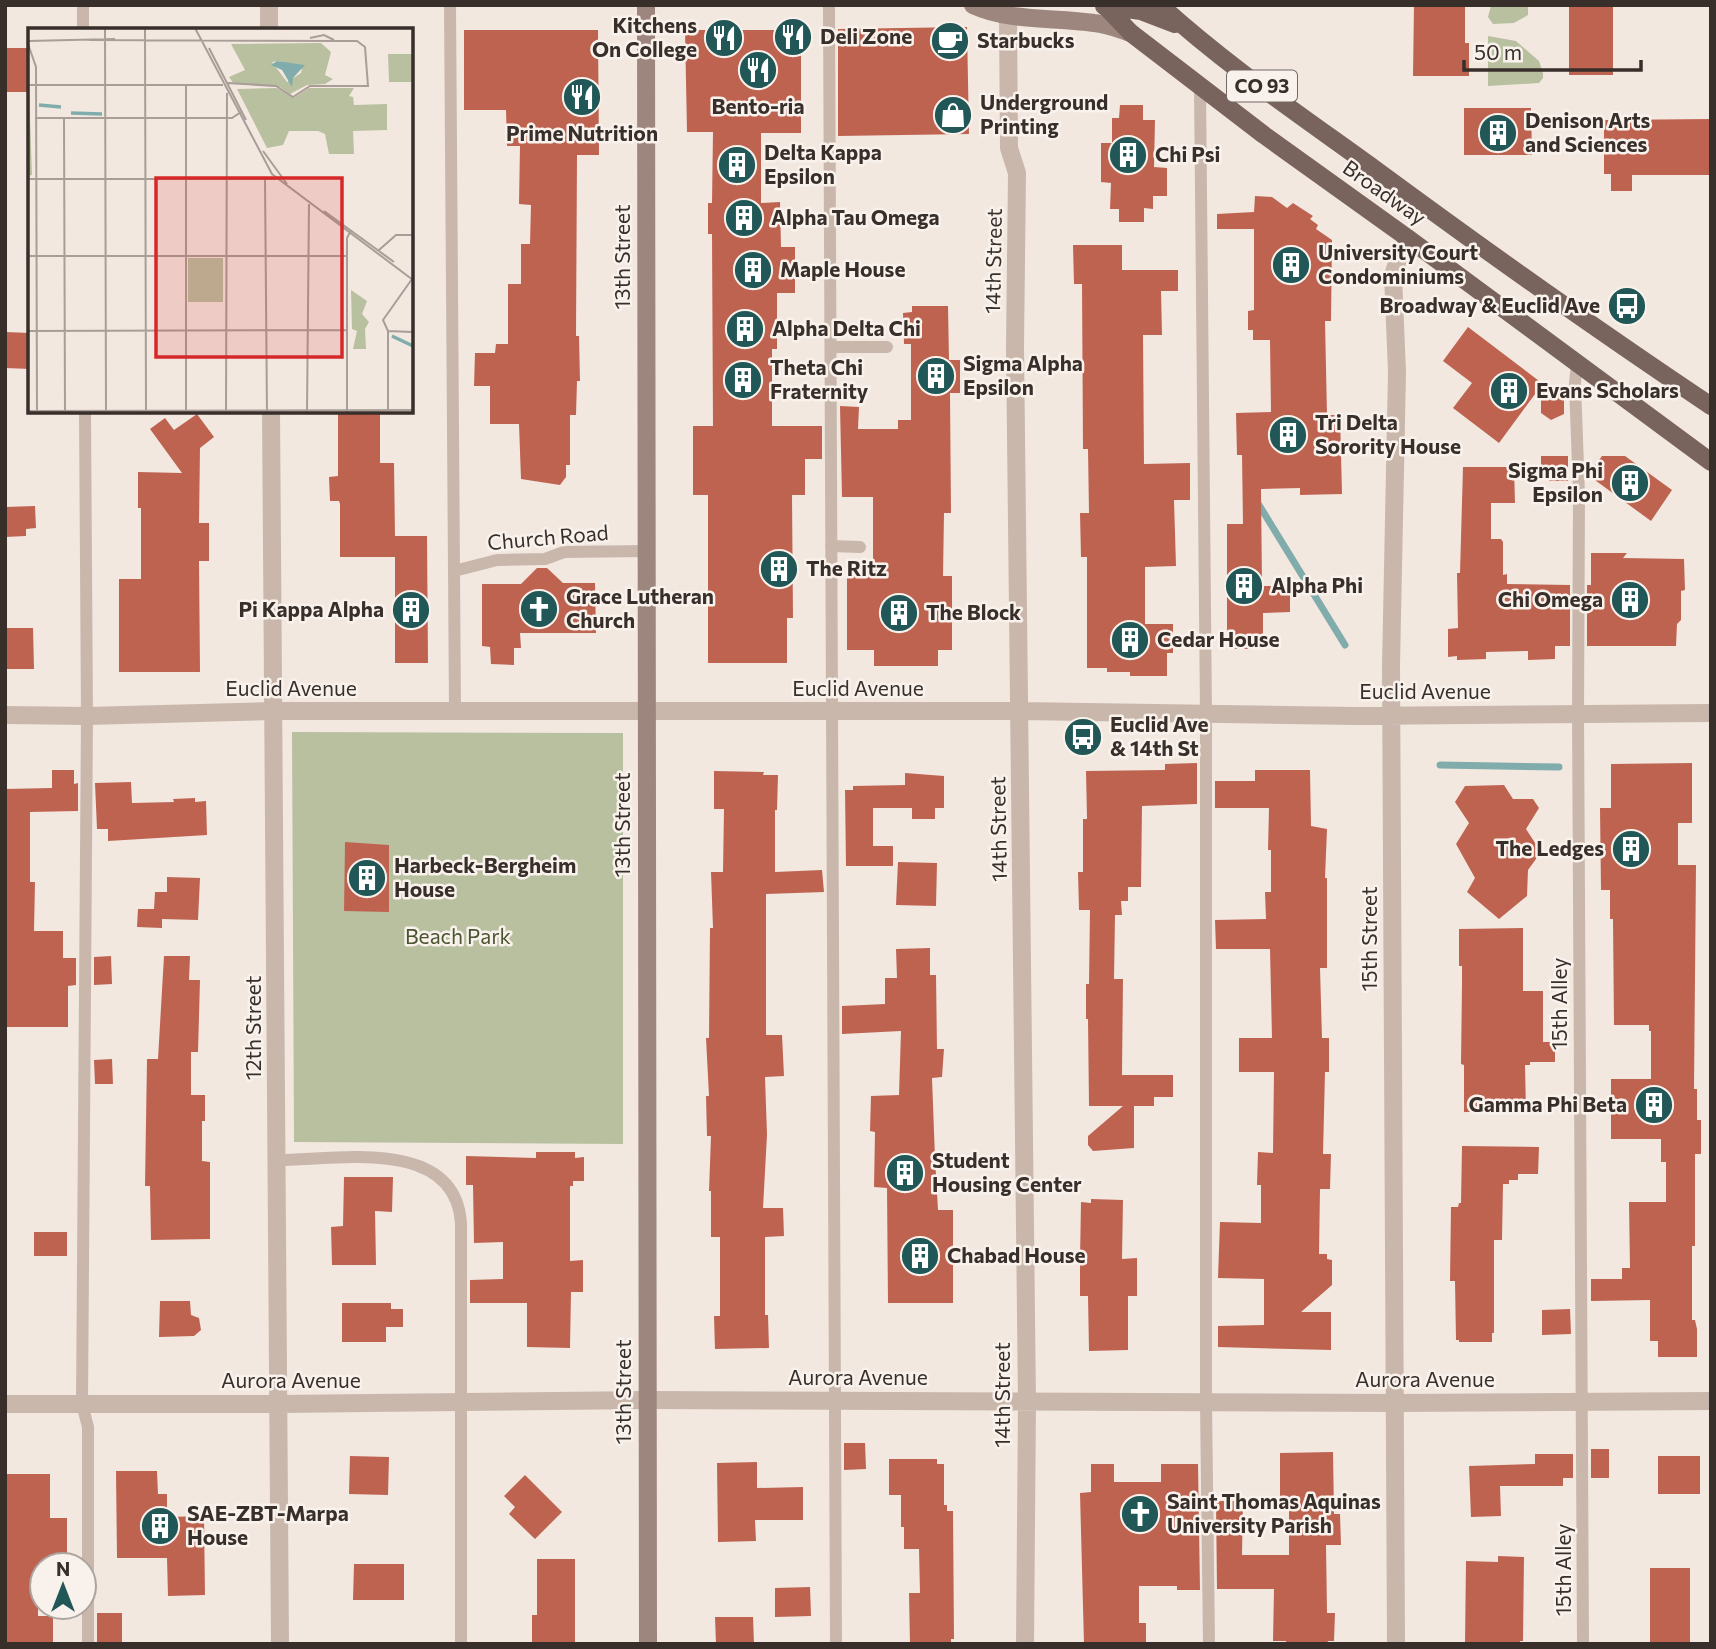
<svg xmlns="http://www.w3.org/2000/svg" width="1716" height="1649" viewBox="0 0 1716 1649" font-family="Commissioner,sans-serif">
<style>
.green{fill:#b8c0a0}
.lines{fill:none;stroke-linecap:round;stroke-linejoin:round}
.stream{stroke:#80adac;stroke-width:7}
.building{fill:#bf6351}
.lane{stroke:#c9b7ac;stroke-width:12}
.street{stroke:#c9b7ac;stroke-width:18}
.secondary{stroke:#9d867d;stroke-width:18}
.primary{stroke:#79645d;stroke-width:18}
.labels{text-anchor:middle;stroke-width:5;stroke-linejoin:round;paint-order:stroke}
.shield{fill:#f9f2ec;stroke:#726964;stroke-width:2}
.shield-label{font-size:19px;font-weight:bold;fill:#382e2a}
.poi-label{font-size:21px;font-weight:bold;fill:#382e2a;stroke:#f9f2ec;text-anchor:start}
.street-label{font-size:21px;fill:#382e2a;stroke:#f9f2ec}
.park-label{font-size:21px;fill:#4a5530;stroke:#f9f2ec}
.inset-river{fill:none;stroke:#80adac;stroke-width:3.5}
.inset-road{fill:none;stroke:#a89e97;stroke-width:2}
.view{fill:#d62828;fill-opacity:0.15;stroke:#d62828;stroke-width:3.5}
.inset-edge{fill:none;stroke:#382e2a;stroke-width:3.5}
</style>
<rect width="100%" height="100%" fill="#f2e8e0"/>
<path class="green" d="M1491 5H1528V15L1514 23 1493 24 1488 17Z
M1488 36 1516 41 1539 61 1543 73V78L1539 83 1488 86Z
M292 732 623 733V1144L294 1142Z"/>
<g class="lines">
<path class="stream" d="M1259 505 1345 645
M1440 765 1559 767"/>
</g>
<path class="building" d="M1414 5H1465V43H1469V76H1413Z
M1569 5H1613V75H1569Z
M967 27 969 134 838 136V29Z
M464 30H598L599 155H577L576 336H579L580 381H577L576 415H570V465H566V477L560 485 521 479 519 424H490V386H474L475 353H495L496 344H508V284H521V244H530L531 205 519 204 520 146H507L506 110H464Z
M685 30H801V133H761V203L780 202 781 247H795V293H777V349H772V426H822V459H805V495H792L793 618H787V663H708V495H693V426H713L712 234H708V203H712L713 132H687Z
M5 48H30V92H5Z
M1120 105H1143V120H1155L1154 167 1167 168V196H1153V209L1144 208V222H1119V209H1110L1111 183 1101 182V143H1112V118H1119Z
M1464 108H1531L1532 155H1464Z
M1711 119V175H1632V191H1611V174H1604V120Z
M1255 196 1272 197 1287 208 1293 203 1313 216 1310 219 1318 225 1316 229 1332 240 1331 321H1325L1327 415H1340L1342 494 1300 495V488L1261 489 1262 586H1290V612L1263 613V649H1227V524H1243L1242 455H1237L1236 413 1271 412 1270 340H1253V330H1248V311L1254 310V229H1217V214L1254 212Z
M1073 245H1122V270H1178V291H1161L1162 335H1143L1144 464 1190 463V500H1174L1176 566 1145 567V624H1173V653H1167V676H1130V672H1107V668H1087V557H1081L1080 513H1089L1088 449H1083L1082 284H1074Z
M912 306H948L949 360H960V393H950L951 513H944L943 576H952V650H938V666H874V650H847V575L873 576V497H842L840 406 859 407 858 429H898V420H911V344H904L903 313 912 312Z
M1468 327 1564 400V414L1551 420 1541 413V386L1499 443 1453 408 1472 383 1443 361Z
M5 332 30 333V369L5 368Z
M338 411H380V463H394L395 536H427L428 663H395V557H340V504L339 501H330L329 477 338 476Z
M197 414 214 437 200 448 199 523H209V561H199L200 672H119V579H141V508H138V472L182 473 150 429 165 418 174 430Z
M1541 456H1568V481H1550L1541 475Z
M1602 456H1625L1672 490 1651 521 1588 475Z
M1463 467H1514L1515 503H1491V539H1501L1503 542V575L1507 574V584L1570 585V646H1555V659L1528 660V651L1486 652V659L1457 660V656L1448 657V629L1458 628 1457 573H1460Z
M35 506 36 528 26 529V536L5 537V507Z
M1591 553H1627L1623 558 1684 559 1685 590 1681 591V620L1677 624 1676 646H1587V585H1591Z
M537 568H547L563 583H595L596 633H520L521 648H514V665L491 664 490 647 482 646V584H521Z
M5 628H33L34 669H5Z
M1197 763V804L1142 806 1141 887H1128V901H1121L1122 915H1115L1114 979H1123L1122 1075H1173V1097H1154V1106H1134V1148L1093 1151 1088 1145V1136L1123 1106H1089L1088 1019H1086V984H1089L1090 910H1079L1078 872H1083V819H1087L1086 771 1165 770V764Z
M1692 763V823H1678V865H1696L1694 1089H1697V1120H1701V1154H1695V1246H1692V1320H1695L1697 1329V1357H1658V1341H1650V1300L1591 1301V1279H1622V1268H1630L1629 1202H1666V1162H1661V1139H1611V1079H1651V1031H1649V1025H1614L1613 919H1610V890H1601L1600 808H1611V764Z
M52 770H74V784L78 783V811L30 812V882H35L34 931H63V958H76V985L68 986V1027H5V789L52 788Z
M1255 770H1310L1311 826 1327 829 1325 878H1327V968H1320L1322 1038H1329V1072H1325L1323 1154H1331L1330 1189H1320L1319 1254H1327V1259L1332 1260V1285L1301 1312H1331V1350L1218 1347V1326L1264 1325V1279L1218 1278 1220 1222 1261 1223V1185H1257L1258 1152 1273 1153 1274 1072H1239V1038H1272L1270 949H1216L1215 920 1266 919 1265 892H1271V850H1268L1269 808H1215V781H1255Z
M714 771 764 772 763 775H778L777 810H775V872L822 870 824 892 766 894V1035H782L784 1076 765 1077 767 1135 763 1208H783L784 1236 765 1237V1315H768L769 1348 715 1349 714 1316H720V1237H711V1191H709L711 1136H707L706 1096H709L706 1038H709L710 928H713L711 872H723L724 809H714Z
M905 773 944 776V808H935V819H912V808H873V846H893V866H846L845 790H853V786L905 785Z
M131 782 132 803 174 802 173 799 195 798V802L206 801 207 835 108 841V829H97L95 783Z
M1504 785 1513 799H1533L1539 808 1526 829 1541 852 1528 870 1527 896 1499 919 1467 892 1475 878 1456 844 1469 823 1455 802 1465 786Z
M345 842 389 845V912L344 911Z
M898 862 937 863 936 906 896 905Z
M167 877 200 878 198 920 162 919V928L137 927 138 909H154L155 892H167Z
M1523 928V991H1543V1042H1555V1062H1530V1065H1525L1526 1112H1464V1065L1461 1064 1462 984V966H1459V929Z
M930 948V975H936L937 1049H944L942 1077 932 1078 935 1158 938 1210H953V1303H888L887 1188 874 1187 875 1132 870 1131 871 1096 899 1095 901 1031 842 1034V1006L885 1004V978H897L896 949Z
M111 956 112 984 94 985V957Z
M164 956H190L189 980H200L198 1052H191V1095H205V1121H202V1161L210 1162V1239L151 1240 150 1186H145L147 1059H158Z
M112 1059 113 1084H95L94 1060Z
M1462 1146 1539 1147 1538 1174H1518V1180H1509V1184H1503L1502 1240H1494V1333H1492V1342H1459V1340H1456L1455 1281H1450L1451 1207H1458L1459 1203H1461Z
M536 1152H575V1158L584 1157V1181H573V1186H570V1261L583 1260V1292H571L570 1348 527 1347V1303H470V1280L503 1279V1242L474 1243 473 1185H466V1156L536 1158Z
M344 1177H393L392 1212 375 1211 376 1265H332L331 1227 343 1226Z
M1091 1199 1123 1200 1122 1259 1137 1258V1296H1128V1350L1089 1351 1088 1296H1080V1259L1081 1202 1091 1203Z
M34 1232H67V1256H34Z
M160 1301H190L191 1315 199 1318 201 1330 194 1336 159 1337Z
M342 1303H391V1309H403V1327H386V1342H342Z
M1570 1309 1571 1334 1542 1335V1310Z
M844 1443H865L866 1469 844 1470Z
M1591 1449H1609V1478H1591Z
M1333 1452 1334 1514H1340L1341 1545H1326L1327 1613H1335L1334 1641H1328L1327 1644H1286V1641H1273L1274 1589H1217L1216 1501H1243L1242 1555H1289V1497H1280V1453Z
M1535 1454H1573V1478H1563V1486H1500L1501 1516 1471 1517 1469 1466 1535 1464Z
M350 1456 389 1457 388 1495 349 1494Z
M1658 1456H1700V1494H1658Z
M889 1459H937V1464H944V1505H947V1511H953L954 1639H951V1644H910L909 1593H920L919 1549H904V1527H901V1495H889Z
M757 1462V1488L803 1487V1520H755L756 1541 718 1542 717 1463Z
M1091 1464H1114V1482H1161V1464H1198L1200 1590H1177V1586H1139V1623H1146V1644H1084L1080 1493 1091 1492Z
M116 1471H157L158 1494H167V1517L204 1516 205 1595 168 1596 167 1558H117Z
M5 1474H50V1518H67V1565H42V1568H38V1616H53V1644H5Z
M525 1475 562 1512 535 1539 509 1514 515 1507 504 1496Z
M1498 1556 1524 1557 1523 1641H1520V1644H1465L1466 1561 1498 1562Z
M537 1559H575V1644H532V1615H537Z
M354 1564H404V1600H353Z
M1650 1568H1690V1644H1650Z
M810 1587 811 1616 775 1617V1588Z
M97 1613H122V1644H97Z
M715 1617H753L754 1644H716Z"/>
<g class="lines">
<path class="lane" d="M83 5V30
M450 5 455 711
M829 5 836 1644
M1200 87 1206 713V1403L1209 1644
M831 347H887
M1577 363 1575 383 1579 495 1578 713 1583 1644
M85 411 87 716 82 1404 88 1427V1644
M831 546 860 547
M454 571 497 560 545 559 564 552 645 551
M278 1160C336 1160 455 1136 461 1223V1644"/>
<path class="street" d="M269 5V30
M1008 14 1009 148 1017 173 1015 347 1027 1403 1025 1644
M271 411 280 1644
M5 715 87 716 274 711H1020L1355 716 1711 713
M5 1404H279L647 1400 1396 1403 1711 1401
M1396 1644 1391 666 1397 372 1393 275 1400 254 1409 239"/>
<path class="secondary" d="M646 5 648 1644
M973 5C1010 22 1055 17 1094 23 1107 24 1119 29 1131 33"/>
<path class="primary" d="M1104 5 1131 33 1264 135 1409 239 1711 462
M1160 5C1227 66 1303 117 1376 170 1486 251 1597 330 1711 406
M1104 6 1141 11 1175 24"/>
</g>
<defs>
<g id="restaurant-disc" transform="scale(2.0125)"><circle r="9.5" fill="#225757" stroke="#f9f2ec"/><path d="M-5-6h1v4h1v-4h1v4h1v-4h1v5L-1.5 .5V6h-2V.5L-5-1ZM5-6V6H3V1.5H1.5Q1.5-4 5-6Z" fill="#fff"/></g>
<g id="cafe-disc" transform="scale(2.0125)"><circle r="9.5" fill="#225757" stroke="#f9f2ec"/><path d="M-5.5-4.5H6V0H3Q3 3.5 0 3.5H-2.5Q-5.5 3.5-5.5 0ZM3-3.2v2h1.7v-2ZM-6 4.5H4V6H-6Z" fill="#fff"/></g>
<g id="shop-disc" transform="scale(2.0125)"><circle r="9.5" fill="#225757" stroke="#f9f2ec"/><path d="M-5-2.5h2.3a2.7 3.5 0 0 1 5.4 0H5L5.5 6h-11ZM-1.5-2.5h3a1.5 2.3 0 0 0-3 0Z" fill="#fff"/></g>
<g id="building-disc" transform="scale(2.0125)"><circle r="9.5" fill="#225757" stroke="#f9f2ec"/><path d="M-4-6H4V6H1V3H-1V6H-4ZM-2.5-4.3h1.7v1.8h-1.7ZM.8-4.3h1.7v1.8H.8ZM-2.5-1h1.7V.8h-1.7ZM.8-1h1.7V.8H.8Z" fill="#fff"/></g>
<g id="bus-disc" transform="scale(2.0125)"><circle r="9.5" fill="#225757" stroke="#f9f2ec"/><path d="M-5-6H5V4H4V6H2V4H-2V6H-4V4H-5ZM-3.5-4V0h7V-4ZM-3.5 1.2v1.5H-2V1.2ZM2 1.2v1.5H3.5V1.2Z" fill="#fff"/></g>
<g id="church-disc" transform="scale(2.0125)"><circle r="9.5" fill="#225757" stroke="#f9f2ec"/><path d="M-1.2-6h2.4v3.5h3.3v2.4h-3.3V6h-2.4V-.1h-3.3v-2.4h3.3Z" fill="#fff"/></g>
</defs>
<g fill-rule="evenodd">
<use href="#restaurant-disc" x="793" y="37"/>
<use href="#restaurant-disc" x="724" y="38"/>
<use href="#cafe-disc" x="950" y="41"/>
<use href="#restaurant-disc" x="758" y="70"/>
<use href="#restaurant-disc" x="582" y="97"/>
<use href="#shop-disc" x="953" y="115"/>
<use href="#building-disc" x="1498" y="133"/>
<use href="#building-disc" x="1128" y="155"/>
<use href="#building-disc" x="737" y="165"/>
<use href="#building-disc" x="744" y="218"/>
<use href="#building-disc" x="1291" y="265"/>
<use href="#building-disc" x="753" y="270"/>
<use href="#bus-disc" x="1627" y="306"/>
<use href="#building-disc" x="745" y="329"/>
<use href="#building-disc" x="936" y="376"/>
<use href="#building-disc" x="743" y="380"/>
<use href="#building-disc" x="1509" y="391"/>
<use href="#building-disc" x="1288" y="435"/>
<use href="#building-disc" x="1630" y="483"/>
<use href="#building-disc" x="779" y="569"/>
<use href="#building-disc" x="1244" y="586"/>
<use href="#building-disc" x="1630" y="600"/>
<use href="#church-disc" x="539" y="609"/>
<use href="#building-disc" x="411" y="610"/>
<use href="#building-disc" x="899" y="613"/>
<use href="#building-disc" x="1130" y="640"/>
<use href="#bus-disc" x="1083" y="737"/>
<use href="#building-disc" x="1631" y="849"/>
<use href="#building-disc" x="367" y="878"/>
<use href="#building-disc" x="1654" y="1105"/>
<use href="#building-disc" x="905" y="1173"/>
<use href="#building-disc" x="920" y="1256"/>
<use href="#church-disc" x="1140" y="1514"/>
<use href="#building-disc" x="160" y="1526"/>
</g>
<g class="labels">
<rect class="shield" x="1227" y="70.5" width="70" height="31" rx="5"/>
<g class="shield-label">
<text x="1262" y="93">CO 93</text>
</g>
<g class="poi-label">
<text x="697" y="33" text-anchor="end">Kitchens<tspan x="697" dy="24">On College</tspan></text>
<text x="820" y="44">Deli Zone</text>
<text x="977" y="48">Starbucks</text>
<text x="980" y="110">Underground<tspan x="980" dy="24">Printing</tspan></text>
<text x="758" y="114" text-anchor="middle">Bento-ria</text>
<text x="1525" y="128">Denison Arts<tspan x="1525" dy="24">and Sciences</tspan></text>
<text x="582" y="141" text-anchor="middle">Prime Nutrition</text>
<text x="764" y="160">Delta Kappa<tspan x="764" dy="24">Epsilon</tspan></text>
<text x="1155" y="162">Chi Psi</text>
<text x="771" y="225">Alpha Tau Omega</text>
<text x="1318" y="260">University Court<tspan x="1318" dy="24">Condominiums</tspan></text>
<text x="780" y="277">Maple House</text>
<text x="1600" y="313" text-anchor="end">Broadway &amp; Euclid Ave</text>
<text x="772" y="336">Alpha Delta Chi</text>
<text x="963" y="371">Sigma Alpha<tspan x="963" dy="24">Epsilon</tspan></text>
<text x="770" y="375">Theta Chi<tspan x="770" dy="24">Fraternity</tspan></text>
<text x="1536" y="398">Evans Scholars</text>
<text x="1315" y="430">Tri Delta<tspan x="1315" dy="24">Sorority House</tspan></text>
<text x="1603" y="478" text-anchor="end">Sigma Phi<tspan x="1603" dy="24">Epsilon</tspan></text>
<text x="806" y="576">The Ritz</text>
<text x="1271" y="593">Alpha Phi</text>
<text x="566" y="604">Grace Lutheran<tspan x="566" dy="24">Church</tspan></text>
<text x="1603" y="607" text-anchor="end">Chi Omega</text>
<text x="384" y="617" text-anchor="end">Pi Kappa Alpha</text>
<text x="926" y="620">The Block</text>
<text x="1157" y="647">Cedar House</text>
<text x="1110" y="732">Euclid Ave<tspan x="1110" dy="24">&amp; 14th St</tspan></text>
<text x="1604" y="856" text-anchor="end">The Ledges</text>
<text x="394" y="873">Harbeck-Bergheim<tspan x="394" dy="24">House</tspan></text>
<text x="1627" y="1112" text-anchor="end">Gamma Phi Beta</text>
<text x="932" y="1168">Student<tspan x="932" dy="24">Housing Center</tspan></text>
<text x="947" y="1263">Chabad House</text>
<text x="1167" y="1509">Saint Thomas Aquinas<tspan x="1167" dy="24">University Parish</tspan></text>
<text x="187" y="1521">SAE-ZBT-Marpa<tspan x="187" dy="24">House</tspan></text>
</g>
<g class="street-label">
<text transform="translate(1384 193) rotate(35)" y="7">Broadway</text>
<text transform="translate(623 257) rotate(-90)" y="7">13th Street</text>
<text transform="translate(994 261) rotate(-89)" y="7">14th Street</text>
<text transform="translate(548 538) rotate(-5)" y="7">Church Road</text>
<text x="291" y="696">Euclid Avenue</text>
<text x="858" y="696">Euclid Avenue</text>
<text x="1425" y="699">Euclid Avenue</text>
<text transform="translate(623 825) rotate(-90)" y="7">13th Street</text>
<text transform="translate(999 829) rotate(-91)" y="7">14th Street</text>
<text transform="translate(1370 939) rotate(-90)" y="7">15th Street</text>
<text transform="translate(1560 1004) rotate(-90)" y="7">15th Alley</text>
<text transform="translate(254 1028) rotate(-90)" y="7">12th Street</text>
<text x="858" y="1385">Aurora Avenue</text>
<text x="1425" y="1387">Aurora Avenue</text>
<text x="291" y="1388">Aurora Avenue</text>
<text transform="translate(624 1392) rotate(-90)" y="7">13th Street</text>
<text transform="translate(1003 1395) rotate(-90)" y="7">14th Street</text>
<text transform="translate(1564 1570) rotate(-90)" y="7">15th Alley</text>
</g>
<g class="park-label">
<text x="458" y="944">Beach Park</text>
</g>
</g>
<g transform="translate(28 28)">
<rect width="385" height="385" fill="#f2e8e0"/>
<path d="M293 15 303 24 297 47 305 51 297 56 279 57 262 66 252 59 206 56 201 49 217 42 203 16ZM251 33 274 41 273 45 259 54 244 34ZM360 26H385V54H361ZM1 60 4 147 0 148V60ZM249 60 266 70 281 60H326L321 68 325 69 326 77 359 76V102L325 103 326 126H301L297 106 290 103H261L255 117 239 120 209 61ZM160 230H195V274H160ZM323 262 339 273 334 286 341 294 337 301 338 321H325L329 303 324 301Z" fill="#b8c0a0" fill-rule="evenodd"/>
<path d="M249 33 277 37 265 50 264 59 254 42 243 37Z" fill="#80adac"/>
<path class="inset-river" d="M11 77 33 79M43 85 74 86M364 308 385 318"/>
<path class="inset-road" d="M77 0 78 384M117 0 118 384M167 0 244 146 385 252M282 10 296 7 306 12M61 12 315 13M0 13 87 11M0 16 8 39 9 384M181 20 218 92M200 55 248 58 265 69 282 58H340L337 19 329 13H315M0 57H195M158 57V385M7 90H204L213 84M36 90 37 384M235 123 259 156M0 151H248M237 152 239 385M296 183 366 234M351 222 368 207H385M0 228H318M0 303 319 302M360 303 385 304M0 383 385 382M360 383V303L355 292 384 251M279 384 281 176M198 385 199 65M319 385V210L323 202"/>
<path class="view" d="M128 150H314V329H128Z"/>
<rect width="385" height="385" class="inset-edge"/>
</g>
<rect width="1716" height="1649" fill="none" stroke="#382e2a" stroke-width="14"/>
<g transform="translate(63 1586)"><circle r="33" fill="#f9f2ec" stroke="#aca49e" stroke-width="2"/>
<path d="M0-5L12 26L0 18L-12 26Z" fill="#225757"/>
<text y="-10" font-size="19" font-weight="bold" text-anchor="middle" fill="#382e2a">N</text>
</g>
<path d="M1464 60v10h177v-10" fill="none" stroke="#382e2a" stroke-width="3.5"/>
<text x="1474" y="60" font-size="21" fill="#382e2a" stroke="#f9f2ec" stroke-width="5" paint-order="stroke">50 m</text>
</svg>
